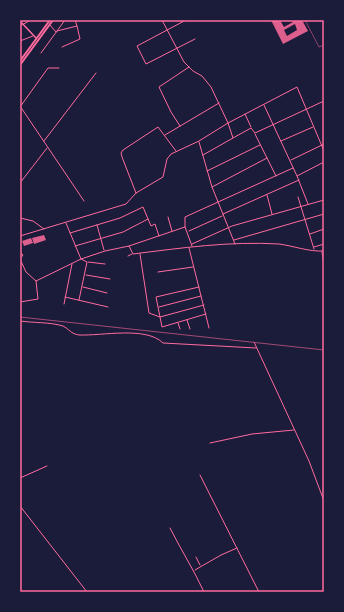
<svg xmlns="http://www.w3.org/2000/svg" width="344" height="612" viewBox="0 0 344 612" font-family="Roboto,sans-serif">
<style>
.building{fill:#dd5f8e;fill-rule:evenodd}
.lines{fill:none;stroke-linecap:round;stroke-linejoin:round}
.path{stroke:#ff6b9d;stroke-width:0.5}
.minor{stroke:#ff6b9d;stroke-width:1}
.tertiary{stroke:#ff6b9d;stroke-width:1.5}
.primary{stroke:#ff6b9d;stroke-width:2}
.rail{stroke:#a44b75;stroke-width:1}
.neatline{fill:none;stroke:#ff6b9d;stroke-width:1.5}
</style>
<rect width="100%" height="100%" fill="#1b1b3a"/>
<path class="building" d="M271 20H280L284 27 293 22 292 20H302L308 31 283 44ZM295 24 297 30 287 36 284 30Z
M44 235 46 240 34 244 32 238Z
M31 238 33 243 24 246 22 241Z"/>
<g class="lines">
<path class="path" d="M305 20 319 47 324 45"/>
<path class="minor" d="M75 20 77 26
M186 20 137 46 146 64 195 39
M50 25 56 32
M20 26 31 20
M57 31 77 26 80 39 62 47
M20 41 33 36
M41 53 65 20
M264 105 297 176
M20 106 84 201
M20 107 48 68H59
M245 114 251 127
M180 126 171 112 159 87 189 67
M255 134 276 176
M165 135 219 103
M233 138 251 128 255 133 324 101
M44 141 96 73
M281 141 313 127
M199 142 212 187 235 244
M203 155 233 138 228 123 297 87 324 151
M291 160 324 144
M207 171 260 145
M20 183 47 148
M212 187 267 158
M136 193 122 157 121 153 123 150 158 127 176 151
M267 195 272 214
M298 197 314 249
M308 204 297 176 324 162
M223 214 299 180
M168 217 172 231
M20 218 33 221 44 229
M66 223 81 259 87 262 79 300
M97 225 104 250
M189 231 222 216
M70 233 120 218 143 207 151 226 155 224 159 236
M310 234 324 229
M20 236 126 204 136 193 163 177 167 159 171 154 199 141 228 123 211 87 202 76 193 71 184 62 162 20
M234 240 324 214
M192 244 232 226 324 200
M75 246 123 232 148 219
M129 246 185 227
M192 246 185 227V217L293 168
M314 247 324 244
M189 248 209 328
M20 252 23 255 20 259
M322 252 324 264
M140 254 149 313 160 317 204 305
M128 256 132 254
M20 259 26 272 36 281
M88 262 105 264
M158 272 193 267
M86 275 110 279
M83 287 107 293
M199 287 156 297 162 327 206 314
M65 297 108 307
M20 302 38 299 36 281 81 259 105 251 129 246 133 254C181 248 230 241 279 244 294 246 309 252 324 251
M64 304 72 264
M159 307 201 296
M187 320 190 329
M20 321C34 323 50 322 63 326 69 329 71 334 79 335 102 336 146 326 163 343L256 348
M178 323 180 329
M254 342 309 461 324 501
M210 443 252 434 294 430
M200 475 259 592
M20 478 47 466
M20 506 87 592
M170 528C181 550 194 570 204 592
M196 557 200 565
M195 570 221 555 237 548"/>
<path class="tertiary" d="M20 21 36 38"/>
<path class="primary" d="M20 61 50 20
M20 65 53 20"/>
<path class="rail" d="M20 317 324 350"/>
</g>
<rect width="344" height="612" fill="none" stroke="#1b1b3a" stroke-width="42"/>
<rect x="21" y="21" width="302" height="570" class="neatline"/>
</svg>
